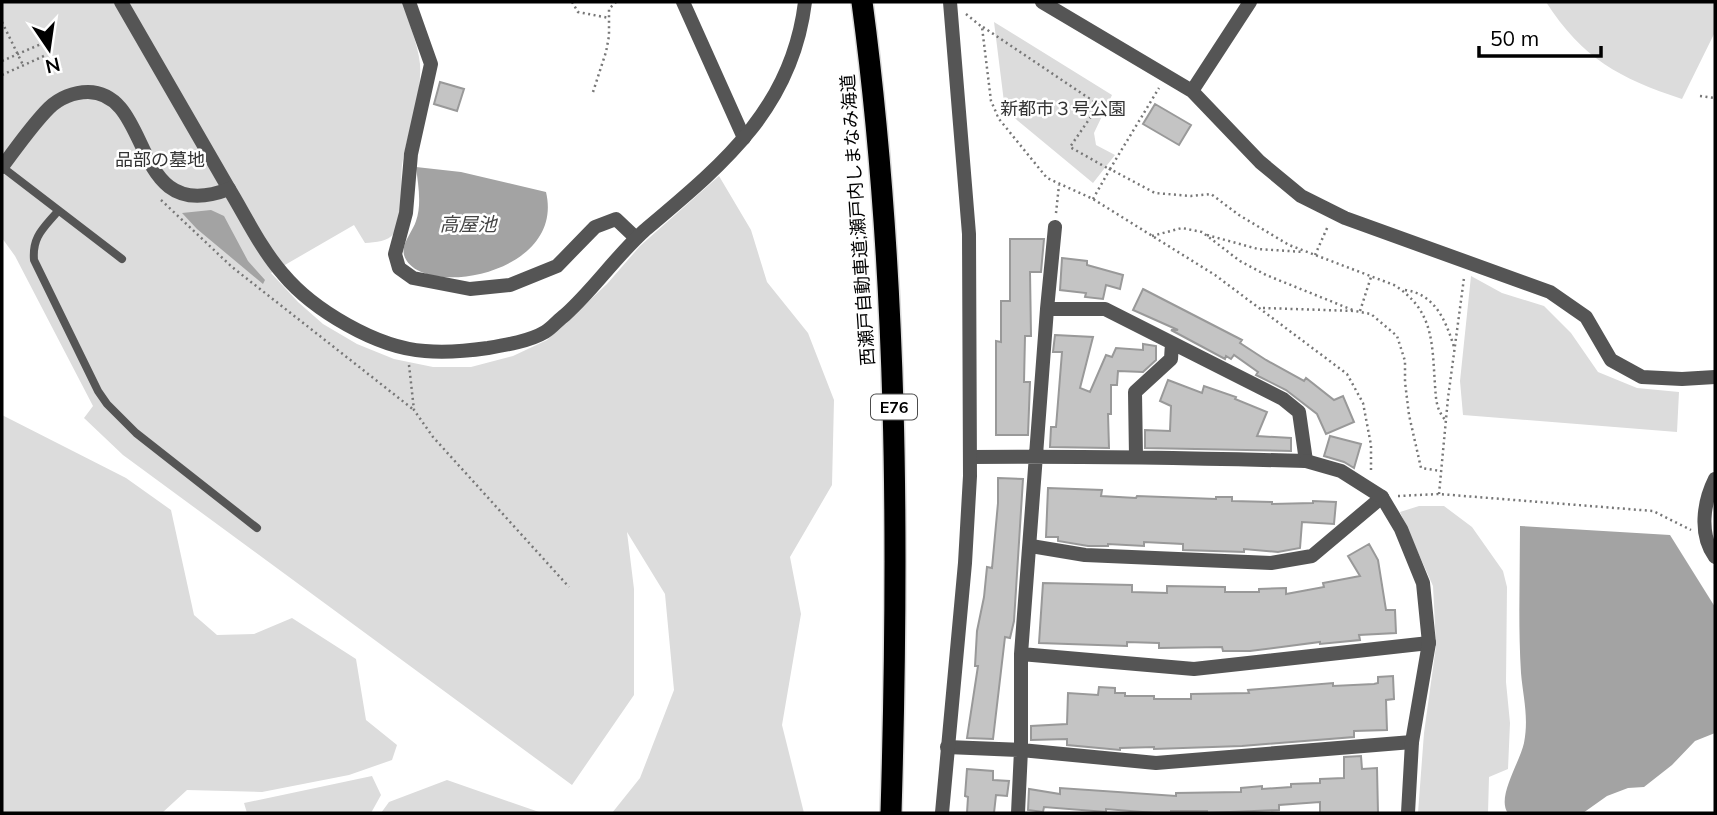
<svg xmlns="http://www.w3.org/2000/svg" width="1717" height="815" viewBox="0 0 1717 815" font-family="Mulish,'Noto Sans JP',sans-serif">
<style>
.green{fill:#dcdcdc}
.water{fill:#a3a3a3}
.building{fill:#c4c4c4;stroke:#999;stroke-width:2}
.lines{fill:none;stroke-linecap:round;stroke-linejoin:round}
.motorway-casing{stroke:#dbdbdb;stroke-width:24}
.path{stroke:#777;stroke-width:2.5;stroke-dasharray:2 3.5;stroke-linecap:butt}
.service{stroke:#555;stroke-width:8}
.minor{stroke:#555;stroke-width:14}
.tertiary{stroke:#555;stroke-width:14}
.motorway{stroke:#000;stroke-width:21}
.labels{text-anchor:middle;stroke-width:5;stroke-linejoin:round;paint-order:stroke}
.shield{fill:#fff;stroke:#4c4c4c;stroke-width:2}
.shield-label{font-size:16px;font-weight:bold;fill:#000}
.park-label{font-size:18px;fill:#333;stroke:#fff}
.street-label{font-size:18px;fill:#000;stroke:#fff}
.water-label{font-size:19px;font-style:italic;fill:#444;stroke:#fff}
</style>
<rect width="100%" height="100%" fill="#fff"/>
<path class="green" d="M2 2H403C408 21 418 44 420 64 422 97 409 127 403 159 398 183 408 210 394 233 388 242 376 242 365 243L354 225 271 273 298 302 323 324 357 344 394 359 433 367H471L513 356 547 340 607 284 640 246 719 176 751 230 767 282 808 333 834 400 832 485 790 557 801 614 782 725 804 813H612L640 778 674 690 665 594 627 532 634 589V695L572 785 123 455 84 418 93 406 15 256 2 238Z
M1546 2H1715V32L1682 99C1619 78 1583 59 1546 2Z
M994 22 1112 95 1094 133 1096 145 1115 155 1093 183 1005 110Z
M1471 276 1502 293 1544 306 1571 333 1598 372 1637 388 1679 392 1677 432 1463 415 1460 381Z
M2 415 126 478 171 510 194 615 217 635 254 634 292 618 356 659 366 720 397 745 392 760 349 775 262 792 187 790 162 813H2Z
M1419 506H1444L1472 527 1503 571 1507 587 1506 682 1510 723 1508 769 1489 777 1488 813H1418L1424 733 1436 646 1433 586 1400 512Z
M372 776 381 795 371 813H247L244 803Z
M447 780 539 812 540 813H381L389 802Z"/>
<path class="water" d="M416 167 461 172 546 192C566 276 418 300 404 255 401 244 413 231 416 221 422 204 418 184 416 167Z
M211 210 224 216 248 261 265 280 263 284 197 229 182 213Z
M1520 526 1670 535 1715 607V733L1695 741 1672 765 1644 787 1628 788 1607 796 1583 813H1508C1496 798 1520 762 1524 743 1529 717 1523 697 1521 673 1518 624 1520 575 1520 526Z"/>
<path class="building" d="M440 82 464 89 457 111 434 104Z
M1155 104 1191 125 1179 145 1143 124Z
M1010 239H1044L1041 272H1030L1031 336H1025L1024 382H1030L1028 435H996V341L1001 342V301H1010Z
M1062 258 1087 261V265L1123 275 1120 289 1106 285 1103 299 1085 297 1086 293 1060 290Z
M1143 289 1242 340 1240 343 1266 360 1304 381 1306 378 1334 400 1343 396 1354 422 1326 434 1317 414 1286 390 1256 375 1258 372 1234 355 1231 359 1226 356 1225 359 1171 330H1178L1133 310Z
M1055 335 1093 337 1080 388 1090 392 1106 355 1112 357 1116 348 1143 350V344L1156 346V360L1143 372 1118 371 1117 385H1111V414H1108L1109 448 1050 447 1051 427H1056L1062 352H1053Z
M1168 380 1202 393 1204 386 1236 397 1235 399 1267 412 1257 436 1291 438V451L1145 448V430L1170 431 1171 406 1160 401Z
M1330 436 1361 444 1354 468 1344 462 1324 456Z
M998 478 1023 479 1014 621 1010 638 1005 637 993 739 967 738 978 666H975L977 631 984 597 987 567 992 568 998 503Z
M1048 488 1102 490 1101 496 1136 498 1137 496 1216 499V497H1232V501L1272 502V504L1313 503V501L1336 502 1334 524 1302 522 1300 548 1278 552 1244 549V552L1183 550V544L1144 542V546L1108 544V546H1088L1058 541V537H1046Z
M1369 544 1378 560 1386 610H1395L1396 633 1359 635 1360 640 1320 644V642L1250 651H1223L1222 647 1159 648V643L1127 642V646L1039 643 1043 583 1132 585V592L1167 593V586L1225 587V592H1259V589L1286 588V594L1324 587 1323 583 1360 576 1348 556Z
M1393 676 1394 699 1386 700 1387 730 1354 731V737L1242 746 1154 749V747L1120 748V750L1067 745V739L1031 740V726L1067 724 1068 693 1098 695 1099 687 1115 688V693H1125V696H1154V699H1191V694L1249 693 1248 690 1333 683V686L1374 684 1378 683V677Z
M1361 756 1362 769 1377 768 1378 813H1320V802L1279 805V810L1207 813V811H1171V813H1155L1106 809V812L1044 807 1043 812 1028 810 1029 789 1060 794V788L1176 796V793L1241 792V788L1262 786V789L1291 787V784L1320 783V779L1344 778V757Z
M967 769 993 771V780L1009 781 1007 796 996 795 994 813H967L968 797 965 796Z"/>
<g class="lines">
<g class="motorway-casing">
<path id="motorway" d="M862 2C898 271 899 542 891 813"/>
</g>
<path class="path" d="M572 2 578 12 609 18
M966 14 982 27 991 101 999 119 1047 178 1093 199 1215 275 1347 374 1363 403 1371 445V473
M2 22 23 65
M983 27 1099 105 1070 147 1109 169
M2 61 41 44
M2 75 46 55
M593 92 606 52 609 36V9L616 2
M1700 96 1715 98
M1110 169 1159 88
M1093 199 1110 169 1155 193 1191 196 1211 194 1239 215 1289 245 1394 285C1434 310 1432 343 1435 385 1436 400 1436 409 1446 421
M161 200 232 267 414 410
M1056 213 1059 185
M1207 235 1258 249 1303 252
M1152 236 1182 228 1202 232 1240 261 1266 275 1355 311
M1315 255 1328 226
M1405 290C1435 294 1446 321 1454 347
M1263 308 1355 311 1371 314 1397 336 1405 361V382L1409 415 1421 468 1441 471
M1360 311 1371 277
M409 365 414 410 433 437 569 587
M1439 494 1448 398 1464 278
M1398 496 1439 494 1653 511 1691 530"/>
<path class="service" d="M2 167 122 259
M58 211C44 228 32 236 34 260L98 391 107 404 136 433 257 528"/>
<path class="minor" d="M121 2 229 189
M409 2 431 64 411 154 406 213 395 254 399 268 413 278 470 289 510 285 557 266 595 227 616 219 636 238
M683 2 744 138
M1042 2 1192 91 1260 162 1301 196 1345 218 1550 292 1586 317 1611 360 1642 377 1682 379 1715 377
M1192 91 1250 2
M1047 309 1055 227
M970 457C1082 456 1194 458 1306 461L1299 412 1283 399 1105 309H1047L1021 654V750L1018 813
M1136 457 1135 392 1171 359 1172 343
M1715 479C1703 503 1699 535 1715 557
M1031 546 1085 555 1271 563 1312 556 1382 497
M1021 654 1194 669 1429 643
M947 747 1021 750 1156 763 1412 742"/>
<path class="tertiary" d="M2 167C17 147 32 125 49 108 59 98 74 92 88 92 155 93 129 227 229 189 246 217 261 249 283 274 313 310 377 348 425 351 446 353 467 351 488 348 506 345 530 341 545 332 552 328 558 320 565 315 594 289 616 256 645 230 722 165 792 109 805 2
M1306 461 1341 471 1382 497 1401 529 1423 583 1429 643 1412 742 1408 813
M942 813 965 563 970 476 969 234 950 2"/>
<use href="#motorway" class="motorway"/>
</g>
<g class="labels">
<rect class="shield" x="871" y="394.5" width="46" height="25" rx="5"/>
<g class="shield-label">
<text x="894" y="413">E76</text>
</g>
<g class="park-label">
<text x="1063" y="115">新都市３号公園</text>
<text x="160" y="166">品部の墓地</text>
</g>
<g class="street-label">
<text transform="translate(858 220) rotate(-94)" y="6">西瀬戸自動車道;瀬戸内しまなみ海道</text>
</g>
<g class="water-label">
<text x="468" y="231">高屋池</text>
</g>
</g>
<rect width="1717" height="815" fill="none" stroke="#000000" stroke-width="7"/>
<g transform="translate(49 49) rotate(167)" stroke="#ffffff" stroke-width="5" paint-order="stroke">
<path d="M0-5L12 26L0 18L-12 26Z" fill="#000000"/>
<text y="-10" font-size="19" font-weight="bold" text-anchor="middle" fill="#000000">N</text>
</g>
<path d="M1479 46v10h122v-10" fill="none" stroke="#000000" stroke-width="3.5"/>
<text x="1490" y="46" font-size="21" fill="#000000" stroke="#ffffff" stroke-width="5" paint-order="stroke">50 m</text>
</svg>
